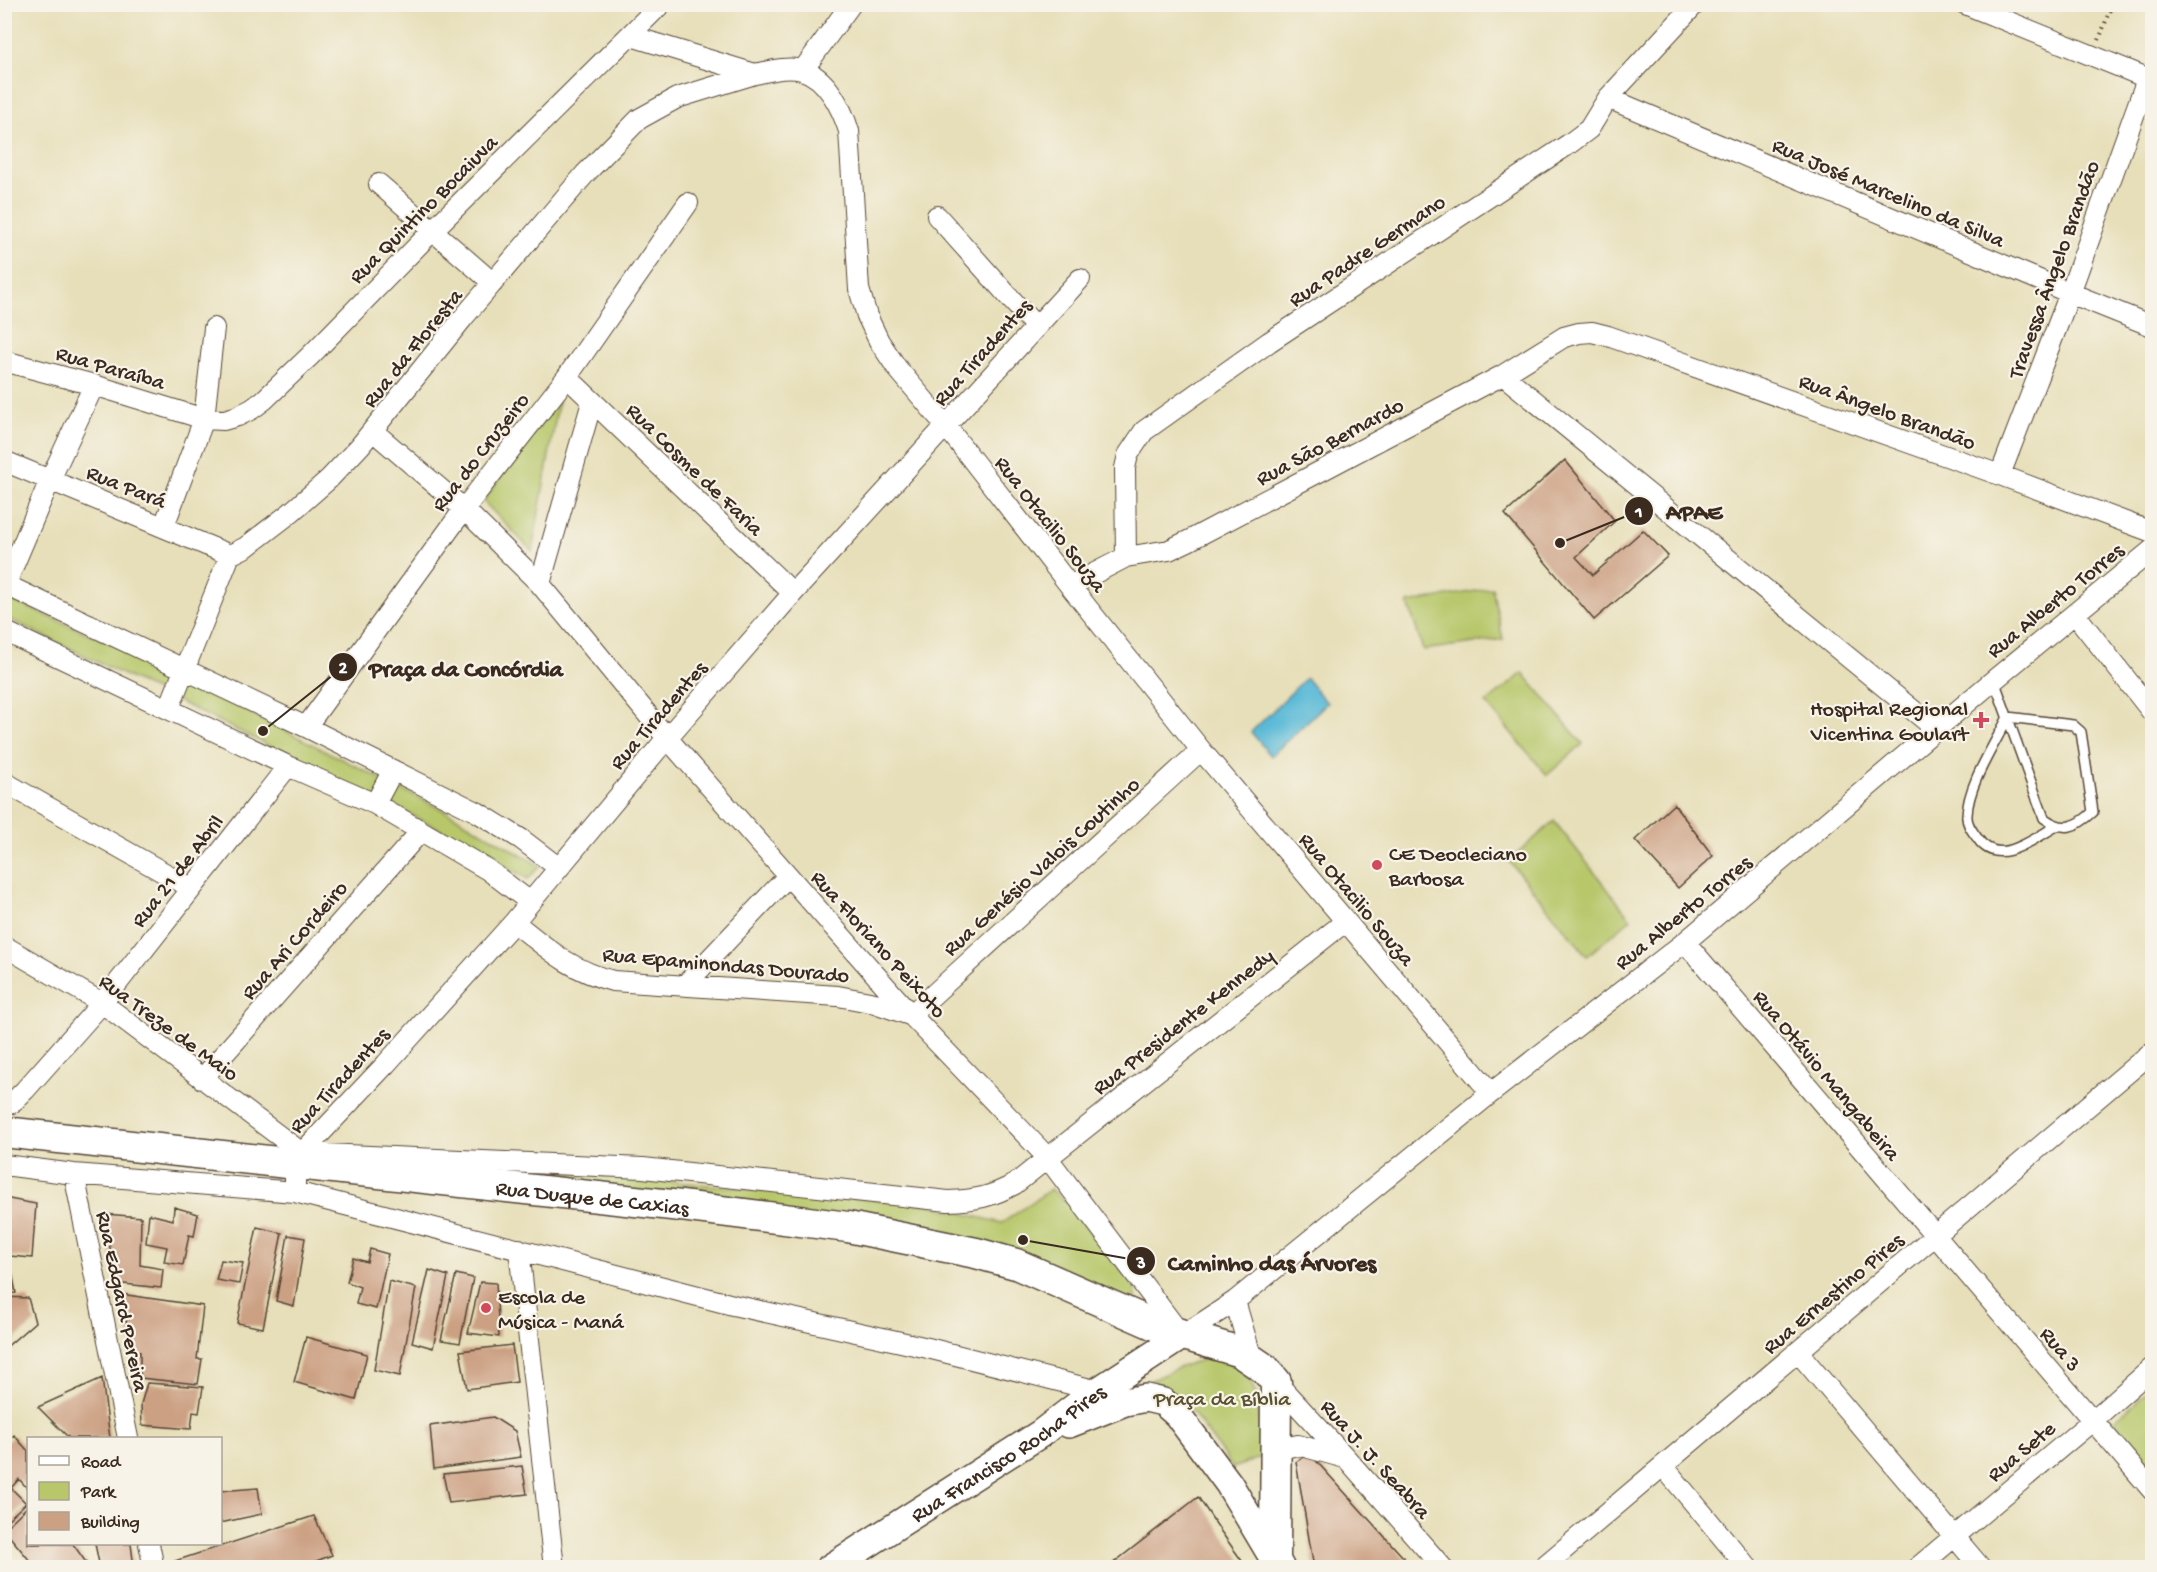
<svg xmlns="http://www.w3.org/2000/svg" width="2157" height="1572" viewBox="0 0 2157 1572" font-family="'Gochi Hand',sans-serif">
<style>
.green{fill:#b7c76a;stroke:#797844;stroke-width:1.5}
.water{fill:#59b9d7;stroke:#4a727a;stroke-width:1.5}
.building{fill:#cca083}
.lines{fill:none;stroke-linecap:round;stroke-linejoin:round}
.lane-casing{stroke:#554535;stroke-width:12}
.street-casing{stroke:#554535;stroke-width:22}
.secondary-casing{stroke:#554535;stroke-width:30}
.primary-casing{stroke:#554535;stroke-width:33}
.path{stroke:#554535;stroke-width:4;stroke-dasharray:1.5 4.5;stroke-linecap:butt}
.lane{stroke:#fff;stroke-width:9}
.street{stroke:#fff;stroke-width:20}
.secondary{stroke:#fff;stroke-width:27}
.primary{stroke:#fff;stroke-width:30}
.poi-dot{fill:#d1495b;stroke:#f7f3e8;stroke-width:2}
.labels{text-anchor:middle;stroke-width:4.5;stroke-linejoin:round;paint-order:stroke}
.street-label{font-size:22px;fill:#3b2a1e;stroke:#f7f3e8}
.poi-label{font-size:22px;fill:#3b2a1e;stroke:#f7f3e8;text-anchor:start}
.park-label{font-size:22px;fill:#5a5131;stroke:#f7f3e8}
.leader{fill:none;stroke:#3b2a1e;stroke-width:2}
.callout-dot{fill:#3b2a1e;stroke:#f7f3e8;stroke-width:2}
.mark-label{font-size:18px;text-anchor:middle;font-weight:bold;fill:#fff}
.callout-label{font-size:24px;text-anchor:middle;font-weight:bold;fill:#3b2a1e;stroke:#f7f3e8;stroke-width:4.5;stroke-linejoin:round;paint-order:stroke}
</style>
<rect width="100%" height="100%" fill="#f7f3e8"/>
<filter id="ink" filterUnits="userSpaceOnUse"><feTurbulence type="fractalNoise" baseFrequency=".0167" numOctaves="2"/><feDisplacementMap in="SourceGraphic" scale="12" xChannelSelector="R" yChannelSelector="G"/><feConvolveMatrix kernelMatrix="1 2 1 2 8 2 1 2 1" color-interpolation-filters="sRGB"/></filter>
<filter id="wash" filterUnits="userSpaceOnUse"><feTurbulence type="fractalNoise" baseFrequency=".008" numOctaves="4" result="noise"/><feDisplacementMap in="SourceGraphic" scale="24" xChannelSelector="R" yChannelSelector="G"/><feGaussianBlur stdDeviation="1.35" result="paint"/><feColorMatrix in="noise" values="0 0 0 0 0 0 0 0 0 0 0 0 0 0 0 0 0 1.4 0 .05"/><feComposite in="paint" operator="in"/></filter>
<g filter="url(#wash)">
<rect width="100%" height="100%" fill="#e7dfb9"/>
<path class="green" d="M559 399 532 551 483 501Z
M1492 588 1503 639 1423 650 1408 603Z
M4 597 121 648 453 815 540 866 528 879 442 830 5 617Z
M1523 673 1583 744 1547 775 1486 703Z
M1554 821 1631 919 1587 956 1509 861Z
M469 1164 925 1204 1002 1223 1051 1189 1067 1203 1135 1287 1137 1311 1007 1254 543 1188Z
M1218 1357 1245 1371 1256 1393 1264 1456 1233 1468 1194 1414 1169 1388 1149 1381C1171 1371 1193 1360 1218 1357Z
M2152 1387V1466L2114 1421Z"/>
<path class="water" d="M1306 678 1327 703 1271 756 1251 732Z"/>
<g id="blocks">
<path class="building" d="M1565 460 1615 521 1576 557 1593 575 1643 530 1668 556 1594 620 1505 514Z
M1674 804 1713 856 1678 888 1635 840Z
M4 1198 36 1204 32 1258 10 1256 4 1231Z
M174 1207 198 1214 194 1236 189 1235 183 1265 164 1262 167 1247 146 1243 149 1214 173 1220Z
M105 1214 141 1217 140 1265 163 1269 161 1288 115 1283Z
M257 1227 282 1233 263 1328 237 1323Z
M288 1235 305 1238 294 1306 276 1301Z
M4 1242H6L16 1293 4 1294Z
M370 1249 388 1254 376 1309 356 1304 360 1287 347 1282 353 1258 367 1262Z
M221 1260 243 1263 239 1284 216 1280Z
M429 1270 448 1276 433 1348 412 1342Z
M456 1274 473 1278 460 1343 441 1340Z
M389 1281 416 1288 400 1376 374 1370Z
M480 1282 496 1283 499 1337 468 1333Z
M120 1294 203 1306 197 1359H202L198 1384 140 1378V1352L133 1351Z
M4 1297 28 1298 35 1322 4 1349Z
M306 1337 367 1354 356 1400 294 1382Z
M512 1345 517 1382 467 1389 460 1351Z
M102 1378 110 1438H69L38 1407Z
M147 1383 203 1387 199 1413 193 1412 191 1429 142 1425 141 1404Z
M493 1417 515 1431 521 1457 434 1469 430 1426Z
M14 1435 28 1451V1489L19 1479 11 1488 26 1503 6 1521 4 1519V1445Z
M1309 1453 1413 1568H1314L1296 1462Z
M522 1466 527 1494 449 1503 443 1474Z
M258 1488 262 1514 220 1523V1491Z
M1198 1497 1222 1533 1247 1568H1107Z
M28 1506V1544H73L90 1568H25L31 1562 5 1531V1528Z
M314 1516 332 1555 298 1568H177L175 1561Z
M95 1544H131L134 1568H100Z"/>
</g>
</g>
<g filter="url(#ink)">
<use href="#blocks" fill-opacity="0" stroke="#554535" stroke-width="1.5"/>
<g class="lines">
<g class="lane-casing">
<path id="lane" d="M1994 680 2044 818C2063 832 2076 828 2093 812L2081 732 2073 725 2008 717
M2008 717C1995 744 1968 784 1967 815 1966 824 1973 832 1978 839 1998 868 2033 839 2055 827"/>
</g>
<g class="street-casing">
<path id="street" d="M1965 4 2152 80
M631 36 755 74C770 71 787 66 802 70 827 77 842 109 849 131L859 289 867 316 879 341 897 368 946 426 1070 586 1201 750 1491 1093
M803 70 851 4
M1608 98 2070 293 2152 326
M379 184 493 283
M937 216 1036 327
M4 361 94 385 204 419 224 420 238 416 252 409 264 400 311 355 439 224 661 4
M1503 375 1936 729
M567 377 793 593
M374 432 464 509 540 584 667 738 911 1015 1047 1157 1182 1336 1235 1301 1491 1093 1685 942 1994 680 2152 550
M4 461 230 555
M2000 475 2070 293 2147 79
M164 526 204 419 214 328
M1126 557 1125 468 1128 455 1144 431 1269 342 1569 144 1589 129 1608 98 1695 4
M4 584 306 727 477 812 521 839 559 868
M540 584 592 402
M1070 586 1126 557 1169 550 1190 540 1503 375 1564 337 1579 333 1592 332 1608 336 2000 475 2152 532
M4 588 50 480 94 385
M2075 614 2152 712
M4 631 288 766 375 804 488 870 530 902
M169 708 230 555 246 547 289 514 329 479 360 446 463 318 585 174 639 119 677 98 755 74
M306 727 464 509 567 377 688 203
M4 782 191 888
M375 804 393 770
M514 922C548 949 570 970 613 981L838 996 875 1003 910 1015
M1685 942 2152 1490
M4 946 102 1003 302 1153 643 1168 948 1201C976 1200 991 1197 1015 1184L1346 921
M685 985 788 876
M911 1015 1201 750
M202 1079 421 831
M4 1105 12 1103 25 1090 102 1003 288 766
M4 1165 74 1174 295 1192 733 1305 928 1348 1098 1391
M74 1174 128 1438
M295 1192V1163L302 1153 386 1064 514 922 667 738 793 593 1080 279
M519 1249 554 1568
M1235 1301 1252 1359
M1798 1352 1981 1568
M1276 1382 1347 1459 1443 1568
M1275 1450 1298 1445 1345 1458
M1663 1466 1748 1568
M149 1544 154 1568
M1542 1568 2152 1052
M1917 1568 2092 1421 2152 1368"/>
</g>
<g class="secondary-casing">
<g id="secondary">
<path d="M1069 1424 1125 1402 1146 1398 1163 1402 1177 1414 1229 1484 1275 1561"/>
<path id="s1" d="M830 1568 1040 1434 1084 1400 1182 1336"/>
</g>
</g>
<g class="primary-casing">
<g id="primary">
<path id="s2" d="M4 1132 681 1206 848 1227 976 1253 1016 1264 1164 1329 1240 1352 1265 1369 1276 1382 1275 1561 1279 1568"/>
</g>
</g>
<path class="path" d="M2099 40 2112 4"/>
<use href="#lane" class="lane"/>
<use href="#street" class="street"/>
<use href="#secondary" class="secondary"/>
<use href="#primary" class="primary"/>
</g>
</g>
<g class="poi-dot">
<path d="M1978 711h6v6h6v6h-6v6h-6v-6h-6v-6h6z"/>
<circle cx="1377" cy="865" r="6"/>
<circle cx="486" cy="1308" r="6"/>
</g>
<g class="labels">
<g class="street-label">
<text transform="translate(1889 191) rotate(23)" y="8">Rua José Marcelino da Silva</text>
<text transform="translate(422 208) rotate(-45)" y="8">Rua Quintino Bocaiuva</text>
<text transform="translate(1366 249) rotate(-34)" y="8">Rua Padre Germano</text>
<text transform="translate(2052 269) rotate(-70)" y="8">Travessa Ângelo Brandão</text>
<text transform="translate(411 347) rotate(-51)" y="8">Rua da Floresta</text>
<text transform="translate(981 351) rotate(-48)" y="8">Rua Tiradentes</text>
<text transform="translate(111 366) rotate(16)" y="8">Rua Paraíba</text>
<text transform="translate(1888 410) rotate(20)" y="8">Rua Ângelo Brandão</text>
<text transform="translate(1329 440) rotate(-28)" y="8">Rua São Bernardo</text>
<text transform="translate(479 451) rotate(-52)" y="8">Rua do Cruzeiro</text>
<text transform="translate(696 468) rotate(44)" y="8">Rua Cosme de Faria</text>
<text transform="translate(127 485) rotate(22)" y="8">Rua Pará</text>
<text transform="translate(1052 523) rotate(52)" y="8">Rua Otacilio Souza</text>
<text transform="translate(2054 599) rotate(-39)" y="8">Rua Alberto Torres</text>
<text transform="translate(657 714) rotate(-49)" y="8">Rua Tiradentes</text>
<text transform="translate(1040 865) rotate(-42)" y="8">Rua Genésio Valois Coutinho</text>
<text transform="translate(176 870) rotate(-52)" y="8">Rua 21 de Abril</text>
<text transform="translate(1358 898) rotate(50)" y="8">Rua Otacilio Souza</text>
<text transform="translate(1682 911) rotate(-39)" y="8">Rua Alberto Torres</text>
<text transform="translate(293 939) rotate(-49)" y="8">Rua Ari Cordeiro</text>
<text transform="translate(880 943) rotate(48)" y="8">Rua Floriano Peixoto</text>
<text transform="translate(726 963) rotate(5)" y="8">Rua Epaminondas Dourado</text>
<text transform="translate(1182 1020) rotate(-38)" y="8">Rua Presidente Kennedy</text>
<text transform="translate(170 1026) rotate(36)" y="8">Rua Treze de Maio</text>
<text transform="translate(1828 1074) rotate(50)" y="8">Rua Otávio Mangabeira</text>
<text transform="translate(338 1079) rotate(-47)" y="8">Rua Tiradentes</text>
<text dy="8" stroke="none"><textPath href="#s2" startOffset="592">Rua Duque de Caxias</textPath></text>
<text transform="translate(1832 1292) rotate(-40)" y="8">Rua Ernestino Pires</text>
<text transform="translate(124 1301) rotate(78)" y="8">Rua Edgard Pereira</text>
<text transform="translate(2062 1348) rotate(50)" y="8">Rua 3</text>
<text transform="translate(2020 1450) rotate(-40)" y="8">Rua Sete</text>
<text dy="8" stroke="none"><textPath href="#s1" startOffset="212">Rua Francisco Rocha Pires</textPath></text>
<text transform="translate(1377 1458) rotate(48)" y="8">Rua J. J. Seabra</text>
</g>
<g class="poi-label">
<text x="1968" y="715" text-anchor="end">Hospital Regional<tspan x="1968" dy="25">Vicentina Goulart</tspan></text>
<text x="1389" y="860">CE Deocleciano<tspan x="1389" dy="25">Barbosa</tspan></text>
<text x="498" y="1303">Escola de<tspan x="498" dy="25">Música - Maná</tspan></text>
</g>
<g class="park-label">
<text x="1222" y="1405">Praça da Bíblia</text>
</g>
</g>
<path class="leader" d="M1560 543L1639 511M263 731L343 667M1023 1240L1141 1261"/>
<g class="callout-dot">
<circle cx="1560" cy="543" r="6"/>
<circle cx="263" cy="731" r="6"/>
<circle cx="1023" cy="1240" r="6"/>
<circle cx="1639" cy="511" r="15"/>
<circle cx="343" cy="667" r="15"/>
<circle cx="1141" cy="1261" r="15"/>
</g>
<g class="mark-label">
<text x="1639" y="517">1</text>
<text x="343" y="673">2</text>
<text x="1141" y="1268">3</text>
</g>
<g class="callout-label">
<text x="1694" y="519">APAE</text>
<text x="466" y="676">Praça da Concórdia</text>
<text x="1272" y="1270">Caminho das Árvores</text>
</g>
<rect width="2157" height="1572" fill="none" stroke="#f7f3e8" stroke-width="24"/>
<rect x="27" y="1437" width="195" height="108" fill="#f7f3e8" stroke="#aca397" stroke-width="1.5"/>
<rect x="39" y="1456" width="30" height="9" fill="#ffffff" stroke="#aca397" stroke-width="1.5"/>
<text x="81" y="1467" font-size="18" fill="#3b2a1e">Road</text>
<rect x="39" y="1482" width="30" height="18" fill="#b7c76a" stroke="#aca397" stroke-width="1.5"/>
<text x="81" y="1497" font-size="18" fill="#3b2a1e">Park</text>
<rect x="39" y="1512" width="30" height="18" fill="#cca083" stroke="#aca397" stroke-width="1.5"/>
<text x="81" y="1527" font-size="18" fill="#3b2a1e">Building</text>
</svg>
